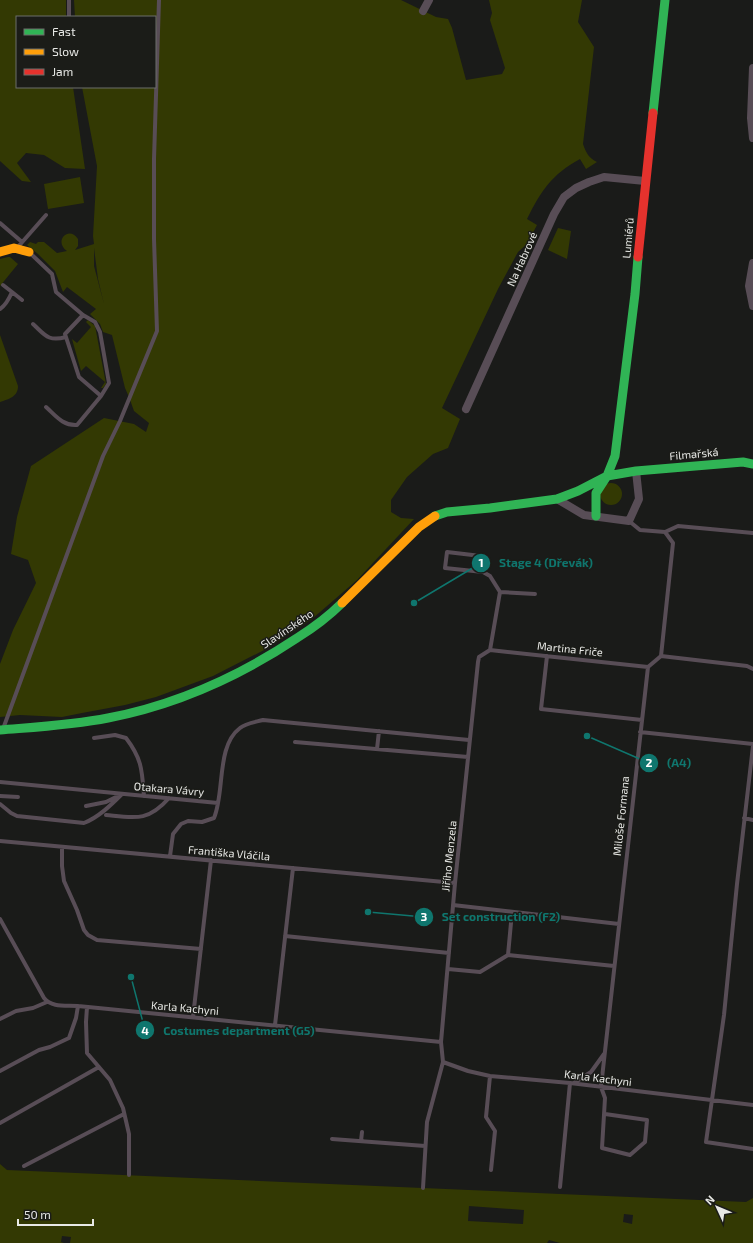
<svg xmlns="http://www.w3.org/2000/svg" width="753" height="1243" viewBox="0 0 753 1243" font-family="'Exo 2',sans-serif">
<style>
.green{fill:#333903;fill-rule:evenodd}
.lines{fill:none;stroke-linecap:round;stroke-linejoin:round}
.lane{stroke:#584d56;stroke-width:4}
.street{stroke:#584d56;stroke-width:8}
.fast{stroke:#30b455;stroke-width:9}
.slow{stroke:#ff9f0a;stroke-width:9}
.jam{stroke:#e5322d;stroke-width:9}
.labels{text-anchor:middle;stroke-width:3;stroke-linejoin:round;paint-order:stroke}
.street-label{font-size:11px;fill:#e8e9e6;stroke:#1b1c18}
.leader{fill:none;stroke:#0f766e;stroke-width:1.5}
.callout-dot{fill:#0f766e;stroke:#1b1c18;stroke-width:1.5}
.mark-label{font-size:12px;text-anchor:middle;font-weight:bold;fill:#fff}
.callout-label{font-size:12px;text-anchor:middle;font-weight:bold;fill:#0f766e;stroke:#1b1c18;stroke-width:3;stroke-linejoin:round;paint-order:stroke}
</style>
<rect width="100%" height="100%" fill="#1a1b19"/>
<path class="green" d="M0 0H66V17H17V87H73L85 169 65 168 44 155 26 153 17 163 31 182 22 181 0 161Z
M74 0H401L436 17 448 19 452 28 466 80 502 74 505 68 490 20 492 13 489 0H582L578 22 594 47 583 144C586 153 589 158 597 162L586 169 580 159C551 175 541 191 527 219L537 225 527 244 518 252 498 289 442 408 460 419 448 448 433 454 407 477 391 500V512L401 518 414 519 357 580 312 619 268 648 213 676 156 697 125 705 82 713 62 717 20 715 0 717V664L13 630 36 583 28 560 11 554 17 517 31 466 104 418 134 424 146 432 149 423 134 411 129 397 125 388 112 335 103 332 100 324 90 314 96 309 67 287 63 292 55 271 38 254 27 245 30 242 36 244 38 242H44L57 253 67 251C53 241 69 225 78 239V246L75 250 94 244 93 236 97 166 82 87H155V17H75ZM94 248 98 279 104 304 94 266Z
M80 177 84 203 48 209 44 184Z
M558 228 571 231 567 259 548 250Z
M8 257H10L18 264 0 286V259Z
M88 320 95 326 96 331 106 384 103 388H101L105 382 86 366 81 371 72 339 77 343 91 327 86 322Z
M0 335 18 386C18 397 9 399 0 402Z
M600 494a11 11 0 1 1 22 0a11 11 0 1 1-22 0Z
M0 1164 7 1170 746 1202 753 1198V1243H560L549 1240 547 1243H70L71 1237 62 1236 61 1242 64 1243H0ZM469 1206 524 1210 523 1224 468 1221ZM624 1214 633 1215 632 1224 623 1222Z"/>
<g class="lines">
<path class="lane" d="M69 17V0
M0 223 22 242
M17 248 46 215
M30 253 52 274 56 292 83 315 65 334 79 377 101 396 109 383 100 332 95 322 83 315
M12 292 22 300
M0 309C6 305 9 299 12 292L3 285
M33 324C45 335 48 342 66 337
M46 407C56 416 63 426 77 425L101 396
M629 521 640 530 665 532 678 526 753 533
M479 571 481 556 447 552 445 568 483 572 490 576 500 592
M490 650 648 667
M490 650 500 592 535 594
M547 656 541 709 642 720
M661 656 747 666 753 669
M3 729 103 456 120 421 157 331 154 239V159L159 0
M640 732 753 744
M94 738 115 735 126 738C142 759 142 770 144 796
M295 742 468 757
M753 746 737 884 724 1015 706 1142 753 1149
M377 749 379 731
M0 782 218 803
M0 796 18 797
M0 804 11 813 17 816 84 823C99 817 111 805 122 794
M86 806 106 802 118 796
M106 815C135 818 148 822 169 798
M744 818 753 820
M0 841 455 883
M62 848V866L64 881 77 910 84 930 88 935 97 940 201 949
M170 856 173 834 181 824 188 821 202 822 214 818C225 792 216 746 240 728 246 723 256 722 263 720L469 740
M453 905 619 924
M512 912 508 955 614 966
M0 919 44 998C52 1008 66 1005 78 1006L441 1042
M285 936 449 953
M448 969 480 972 508 955
M87 1007 86 1022 87 1053 110 1080 123 1108 129 1134V1175
M193 1017 211 860
M0 1019 16 1011 33 1008 47 1002
M275 1025 293 868
M443 1062 468 1071 490 1076 570 1083 753 1105
M0 1071 39 1050 50 1047 69 1038 76 1018 78 1006
M490 1076 486 1117 495 1131 491 1170
M574 1083 591 1072 604 1054
M605 1114 647 1120 645 1142 630 1155 602 1148 605 1098 601 1087 648 667 661 656 673 543 665 532
M0 1123 99 1067
M332 1139 425 1146
M361 1141 362 1132
M24 1166 124 1114
M560 1187 570 1083
M423 1188 427 1122 443 1062 441 1042 455 883 478 662 479 657 490 650"/>
<path class="street" d="M423 11 429 0
M753 68 751 118 753 138
M753 263 749 286 753 306
M466 409 554 214 564 197 576 188 589 182 604 177 645 181
M557 499 584 515 629 521 639 499 636 471"/>
<path class="fast" d="M653 113 665 0
M435 516 447 512 490 508 557 499 578 491 607 476 636 471 743 462 753 464
M596 516V493L607 476 615 456 635 294 638 257
M0 730C36 727 73 725 108 718 175 705 240 676 297 638 313 628 329 616 342 603"/>
<path class="slow" d="M0 252 14 248 29 252
M342 603 419 527 435 516"/>
<path class="jam" d="M638 257 653 113"/>
</g>
<g class="labels">
<g class="street-label">
<text transform="translate(628 238) rotate(-85)" y="4">Lumiérů</text>
<text transform="translate(522 259) rotate(-66)" y="4">Na Habrové</text>
<text transform="translate(694 454) rotate(-5)" y="4">Filmařská</text>
<text transform="translate(287 629) rotate(-34)" y="4">Slavínského</text>
<text transform="translate(570 649) rotate(6)" y="4">Martina Friče</text>
<text transform="translate(169 789) rotate(5)" y="4">Otakara Vávry</text>
<text transform="translate(621 816) rotate(-84)" y="4">Miloše Formana</text>
<text transform="translate(229 853) rotate(5)" y="4">Františka Vláčila</text>
<text transform="translate(449 856) rotate(-84)" y="4">Jiřího Menzela</text>
<text transform="translate(185 1008) rotate(5)" y="4">Karla Kachyni</text>
<text transform="translate(598 1078) rotate(7)" y="4">Karla Kachyni</text>
</g>
</g>
<path class="leader" d="M414 603L481 563M587 736L649 763M368 912L424 917M131 977L145 1030"/>
<g class="callout-dot">
<circle cx="414" cy="603" r="4"/>
<circle cx="587" cy="736" r="4"/>
<circle cx="368" cy="912" r="4"/>
<circle cx="131" cy="977" r="4"/>
<circle cx="481" cy="563" r="10"/>
<circle cx="649" cy="763" r="10"/>
<circle cx="424" cy="917" r="10"/>
<circle cx="145" cy="1030" r="10"/>
</g>
<g class="mark-label">
<text x="481" y="567">1</text>
<text x="649" y="767">2</text>
<text x="424" y="921">3</text>
<text x="145" y="1035">4</text>
</g>
<g class="callout-label">
<text x="546" y="567">Stage 4 (Dřevák)</text>
<text x="679" y="767">(A4)</text>
<text x="501" y="921">Set construction (F2)</text>
<text x="239" y="1035">Costumes department (G5)</text>
</g>
<rect x="16" y="16" width="140" height="72" fill="#1b1c18" stroke="#6d6e6a"/>
<rect x="24" y="29" width="20" height="6" fill="#30b455" stroke="#6d6e6a"/>
<text x="52" y="36" font-size="12" fill="#e8e9e6">Fast</text>
<rect x="24" y="49" width="20" height="6" fill="#ff9f0a" stroke="#6d6e6a"/>
<text x="52" y="56" font-size="12" fill="#e8e9e6">Slow</text>
<rect x="24" y="69" width="20" height="6" fill="#e5322d" stroke="#6d6e6a"/>
<text x="52" y="76" font-size="12" fill="#e8e9e6">Jam</text>
<g transform="translate(717 1207) rotate(314)" stroke="#1b1c18" stroke-width="3" paint-order="stroke">
<path d="M0-3L7 15L0 10L-7 15Z" fill="#e8e9e6"/>
<text y="-6" font-size="11" font-weight="bold" text-anchor="middle" fill="#e8e9e6">N</text>
</g>
<path d="M18 1219v6h75v-6" fill="none" stroke="#e8e9e6" stroke-width="2"/>
<text x="24" y="1219" font-size="12" fill="#e8e9e6" stroke="#1b1c18" stroke-width="3" paint-order="stroke">50 m</text>
</svg>
